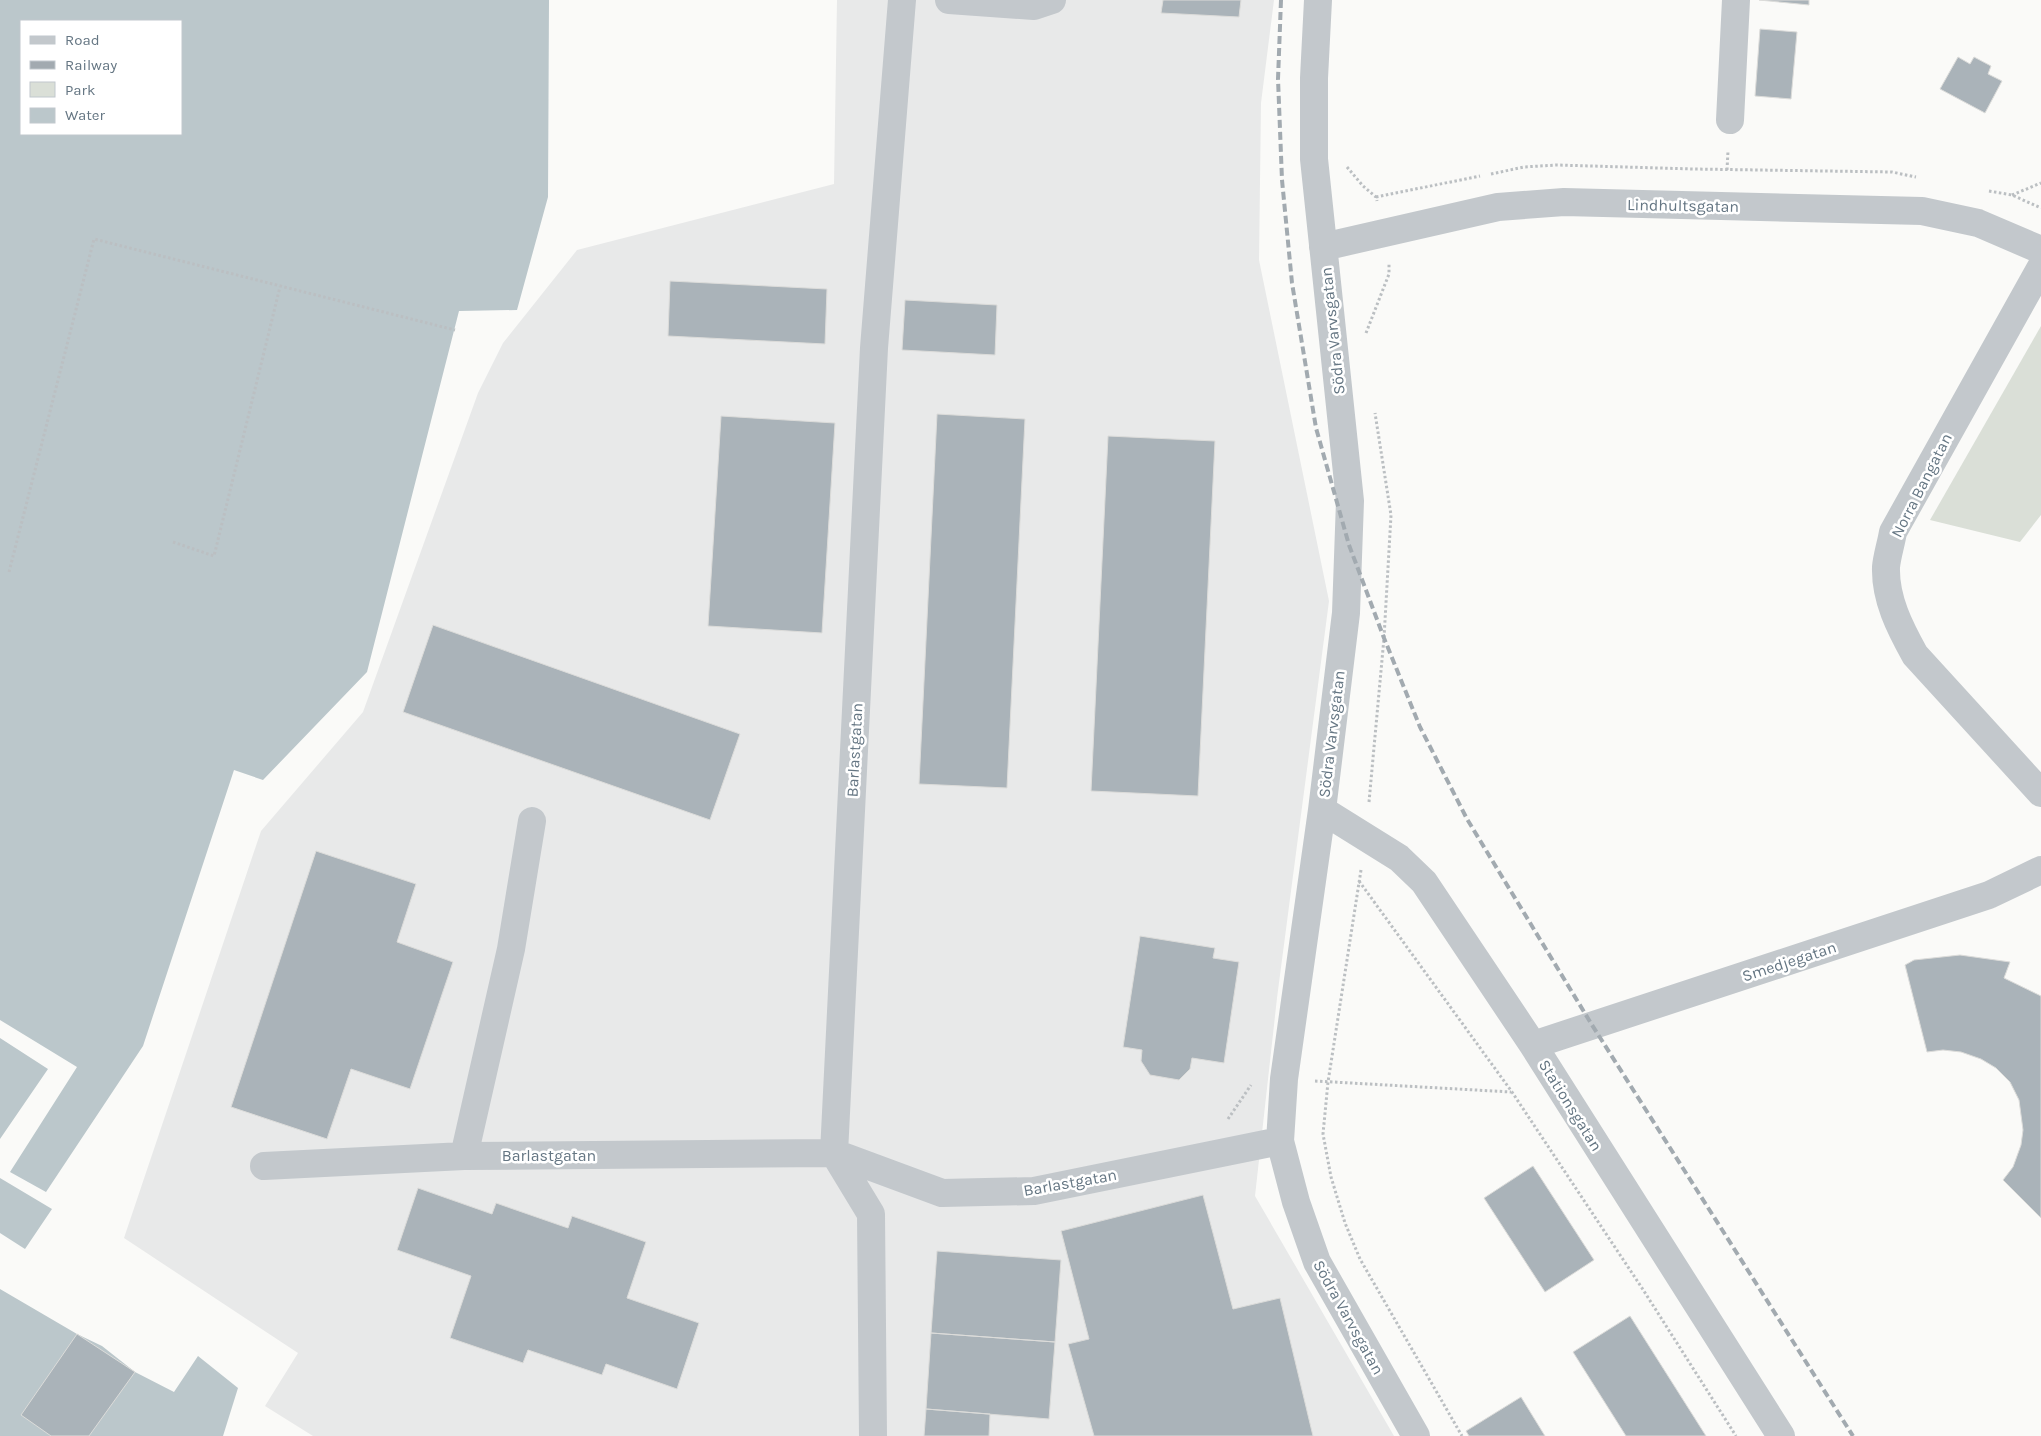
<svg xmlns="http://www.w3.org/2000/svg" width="2041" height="1436" viewBox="0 0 2041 1436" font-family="Karla,sans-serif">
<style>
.built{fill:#e8e9e9}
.green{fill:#dadfd7}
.water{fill:#bbc7cb;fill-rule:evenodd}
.building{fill:#aab3b9;stroke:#dcdcda}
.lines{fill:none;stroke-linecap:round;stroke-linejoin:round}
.path{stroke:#bbbfc2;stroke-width:3;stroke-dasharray:2.5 2.5;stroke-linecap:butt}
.minor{stroke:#c3c8cc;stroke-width:28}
.rail{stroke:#a2aab0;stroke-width:4;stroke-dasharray:8 4;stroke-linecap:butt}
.labels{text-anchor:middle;stroke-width:5;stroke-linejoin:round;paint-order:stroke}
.street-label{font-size:16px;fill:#657683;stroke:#fff}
</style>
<rect width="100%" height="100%" fill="#fafaf8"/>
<path class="built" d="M837 0H1274L1261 103 1259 260 1329 601 1277 998 1255 1196 1394 1436H313L265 1406 298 1353 124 1238 261 831 363 712 478 393 503 343 577 250 834 184Z"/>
<path class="green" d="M2041 326V515L2020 542 1930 520Z"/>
<path class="water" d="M0 0H549L548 197 517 310 459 311 367 672 263 780 234 770 143 1046 46 1192 10 1172 77 1067 0 1020ZM21 21H181V134H21Z
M0 1038 48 1069 0 1139Z
M0 1178 52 1209 25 1249 0 1233Z
M0 1289 77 1334 102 1346 135 1372 174 1392 198 1356 238 1388 223 1436H0Z"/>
<path class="building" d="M1163 0H1241L1239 17 1161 13Z
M1759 0H1809V5Z
M1760 29 1797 32 1791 99 1755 96Z
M1958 57 1970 64 1974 57 1991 66 1988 74 2002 81 1985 113 1940 89Z
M670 281 827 289 825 344 668 336Z
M905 300 997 305 995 355 902 350Z
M937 414 1025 419 1007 788 919 784Z
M721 416 835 423 822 633 708 626Z
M1108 436 1215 441 1198 796 1091 791Z
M433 625 740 734 710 820 403 712Z
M316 851 416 884 397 942 453 962 410 1089 351 1069 327 1139 231 1107Z
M1140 936 1215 948 1213 958 1239 962 1224 1063 1192 1058 1190 1069 1179 1080 1150 1075 1141 1061 1142 1050 1123 1047Z
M1960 955 2010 962 2004 978 2041 996V1218L2003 1180 2013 1167 2021 1145 2023 1130 2019 1100 2010 1082 1996 1068 1981 1059 1961 1052 1943 1050 1927 1052 1905 965 1914 960Z
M1533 1166 1594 1260 1545 1292 1484 1198Z
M418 1188 492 1214 496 1203 568 1228 572 1216 646 1242 627 1298 699 1323 677 1389 606 1364 602 1375 528 1350 523 1363 450 1338 471 1276 397 1250Z
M1203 1195 1233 1309 1280 1298 1313 1436H1094L1068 1344 1089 1339 1061 1231Z
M937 1251 1061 1260 1055 1342 931 1333Z
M1630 1316 1706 1436H1626L1573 1352Z
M931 1333 1055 1342 1049 1419 926 1409Z
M77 1334 135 1372 89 1436H51L21 1415Z
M1521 1397 1545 1436H1469L1466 1431Z
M926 1409 990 1414 989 1436H924Z"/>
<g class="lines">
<path class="path" d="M1347 167 1363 186 1376 197 1377 201
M1727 170 1728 151
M1491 174 1524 167 1557 165 1693 169 1892 172 1916 177
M1989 191 2012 195 2041 208
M2012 195 2041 183
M1376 197 1480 176
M1366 333 1389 274V264
M173 542 214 556 280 287
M9 572 94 239 455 330
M1369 802 1384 638 1391 515 1375 413
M1361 870 1328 1082 1323 1134 1331 1177 1345 1223 1360 1259 1462 1436
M1359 881 1512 1092 1642 1288 1736 1436
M1315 1081 1511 1092
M1228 1119 1251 1085"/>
<path class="minor" d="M949 0 1034 6 1052 0
M1318 0 1314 78V159L1350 501 1346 613 1322 810 1284 1079 1280 1141 1296 1202 1317 1262 1416 1436
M1730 120 1736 0
M1323 247 1498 207 1564 202 1922 211 1978 223 2041 250
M2041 267 1893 532C1891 544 1887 556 1886 567 1885 599 1900 628 1915 655L2041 793
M1322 810 1399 858 1424 882 1533 1045 1781 1436
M1533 1045 1989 895 2041 870
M464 1156 511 949 532 821
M264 1166 464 1156 834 1153 942 1193 1034 1191 1280 1141
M873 1436 871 1214 834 1153 874 348 902 0"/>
<path class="rail" d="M1281 0 1278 79 1282 180 1292 283 1316 428 1349 545 1384 638 1420 727 1467 819 1592 1025 1853 1436"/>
</g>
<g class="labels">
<g class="street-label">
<text transform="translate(1683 205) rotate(1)" y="6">Lindhultsgatan</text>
<text transform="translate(1332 331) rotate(-96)" y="6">Södra Varvsgatan</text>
<text transform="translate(1921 485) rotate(-63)" y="6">Norra Bangatan</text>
<text transform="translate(1331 734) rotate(-83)" y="6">Södra Varvsgatan</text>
<text transform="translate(854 750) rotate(-87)" y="6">Barlastgatan</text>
<text transform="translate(1789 961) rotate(-18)" y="6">Smedjegatan</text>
<text transform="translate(1571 1105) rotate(58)" y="6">Stationsgatan</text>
<text x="549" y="1161">Barlastgatan</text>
<text transform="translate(1070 1182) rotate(-10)" y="6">Barlastgatan</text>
<text transform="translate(1349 1317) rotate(61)" y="6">Södra Varvsgatan</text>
</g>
</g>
<rect x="20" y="20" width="162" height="115" fill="#ffffff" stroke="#c1c8cd"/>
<rect x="30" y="36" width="25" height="8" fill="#c3c8cc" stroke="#c1c8cd"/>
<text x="65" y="45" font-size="15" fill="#657683">Road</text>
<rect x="30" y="61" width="25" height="8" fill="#a2aab0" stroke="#c1c8cd"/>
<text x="65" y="70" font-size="15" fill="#657683">Railway</text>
<rect x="30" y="82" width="25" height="15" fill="#dadfd7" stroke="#c1c8cd"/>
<text x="65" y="95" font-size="15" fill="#657683">Park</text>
<rect x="30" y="108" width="25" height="15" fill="#bbc7cb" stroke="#c1c8cd"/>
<text x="65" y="120" font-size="15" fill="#657683">Water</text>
</svg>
